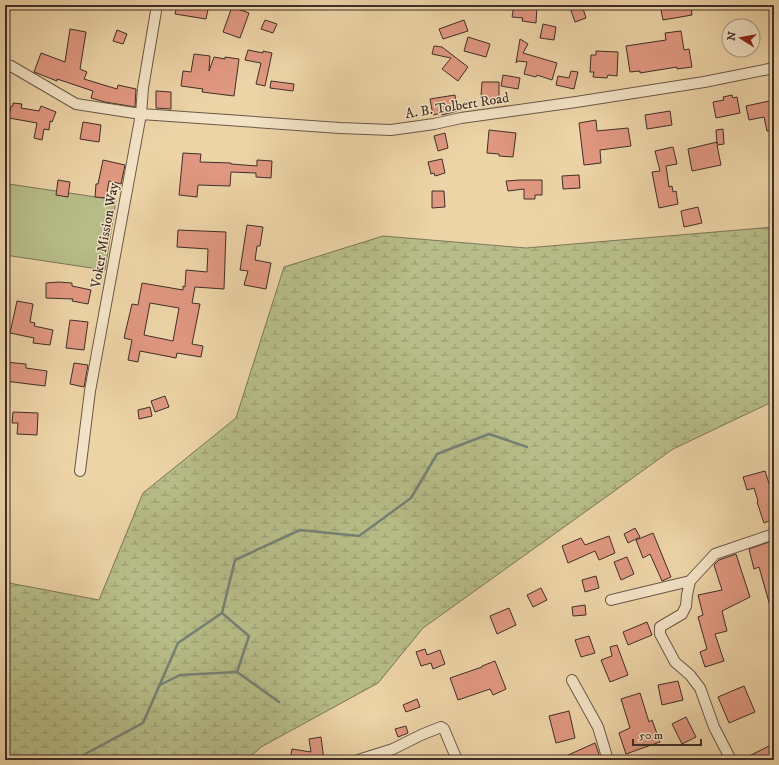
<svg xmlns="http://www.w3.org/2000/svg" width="779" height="765" viewBox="0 0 779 765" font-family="'IM FELL DW Pica',serif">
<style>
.green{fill:#b7bd88;stroke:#7b7658}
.wetland{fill:url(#wetland-marsh);stroke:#7b7658}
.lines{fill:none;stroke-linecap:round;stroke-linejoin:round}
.stream{stroke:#758176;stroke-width:2.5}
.building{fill:#e19881;stroke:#3f2e27;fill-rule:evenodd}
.minor-casing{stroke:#6a5847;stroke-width:12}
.minor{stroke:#f3e3c6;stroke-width:10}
.labels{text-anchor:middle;stroke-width:3;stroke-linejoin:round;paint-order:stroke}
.street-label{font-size:14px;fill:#3f2e27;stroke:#f3e3c6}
</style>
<defs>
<pattern id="wetland-marsh" width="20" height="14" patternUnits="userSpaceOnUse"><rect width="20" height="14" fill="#b7bd88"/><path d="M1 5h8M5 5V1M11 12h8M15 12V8" fill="none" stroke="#969a6f"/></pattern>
</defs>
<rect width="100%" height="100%" fill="#edd4a7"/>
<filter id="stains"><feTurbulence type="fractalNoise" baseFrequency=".005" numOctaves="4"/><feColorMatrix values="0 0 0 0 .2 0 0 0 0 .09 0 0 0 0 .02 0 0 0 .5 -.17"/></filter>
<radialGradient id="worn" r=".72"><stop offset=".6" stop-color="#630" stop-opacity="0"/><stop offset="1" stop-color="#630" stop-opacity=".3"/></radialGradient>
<path class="green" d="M9 184 116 200 105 270 5 255V212Z"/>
<path class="wetland" d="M774 227V401L673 449 423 628 378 683 261 747 247 760H5V527L9 583 99 600 143 493 236 418 284 267 383 236 526 248Z"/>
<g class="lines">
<path class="stream" d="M222 613 249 636 237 672
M160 685 180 675 237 672 279 702
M74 760 143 723 178 643 222 613 235 560 300 530 359 536 411 498 437 454 489 434 527 447"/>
</g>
<path class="building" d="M177 5H209L206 19 175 14Z
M514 5H537L536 23 522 21 523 18 512 17Z
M569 5H582L586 18 575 22Z
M660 5H691L692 15 663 20Z
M232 7 249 13 240 38 223 32Z
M265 20 277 24 273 33 261 29Z
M464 20 468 31 443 39 439 29Z
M543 24 556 27 554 40 540 38Z
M70 29 86 32 80 69 87 72 84 79 117 89 118 85 136 89 135 107 105 102 91 98 93 91 57 79V81L34 72 41 53 65 62Z
M117 30 127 34 123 44 113 41Z
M681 31 684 50 689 49 692 67 677 69V67L640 73V71L630 72 626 46 666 40 665 33Z
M468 37 490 44 486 57 464 51Z
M520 39 528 44 523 53 557 63 552 80 537 75 536 77 524 74 527 62 518 61 516 63Z
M434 46 442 47 468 67 458 81 442 69 451 58 432 54Z
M248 50 263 53V51L272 53 265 86 256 84 261 63 245 60Z
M596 51 618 52 617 76 608 75 607 78 593 77 594 72H590L591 55H596Z
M194 54 210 56 209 71 214 57 225 59V57L239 59 234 96 202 92 203 89 181 86 183 71 191 72Z
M571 71 578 72 574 89 556 85 558 76 569 78Z
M503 75 520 78 518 89 501 86Z
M271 81 294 84 293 91 270 88Z
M482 82H499V103L487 102V96H481Z
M156 91 171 92V109L156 108Z
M455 95 457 111 442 115V113L433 115 430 99Z
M732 95 733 98 737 97 740 113 716 118 713 102 724 100 723 97Z
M774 100V130L767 131 764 117 749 120 746 106Z
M13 103 22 104 21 108 39 111 41 106 56 112 52 122 50 121 49 130 44 129 42 140 34 138 37 123 9 118 11 106H13Z
M670 111 672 125 647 129 645 115Z
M596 120 597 131 628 128 631 146 600 150 601 163 584 165 579 123Z
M83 122 101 125 99 142 80 139Z
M723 129 724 144 717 145 721 165 692 171 688 149 717 142V144L716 130Z
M489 130 516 133 513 157 499 156V154L487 153Z
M445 133 448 148 438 151 434 136Z
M673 147 677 164 666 166 669 187 672 186 673 192 676 191 678 204 659 208 652 172 660 171 655 151Z
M183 153 201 154 200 162 231 163V164L257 166V160L272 161 271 178 256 177V173L231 172 230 186 198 185 197 197 179 195Z
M442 159 445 173 435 176 434 173 431 174 428 162Z
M103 160 125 165 121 184 109 181 106 198 95 197 96 184H98Z
M579 175 580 188 563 189 562 176Z
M58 180 70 182 68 197 56 195Z
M520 180H542V195H535V199H524V189L508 191 506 181Z
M432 191H444L445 207 432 208Z
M698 207 702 223 684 227 681 211Z
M247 225 263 227 260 246H257L255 260 271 263 266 289 244 285 248 271 240 270Z
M178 230 226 232 224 289 195 287 192 303 200 304 192 344 203 346 201 357 177 353 176 358 140 351 138 362 128 360 132 340 124 338 132 304 138 305 142 283 183 290V286L185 287 186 270 207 272 208 249 177 247ZM150 303 179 308 173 341 144 335Z
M59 282 72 283V286L91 290 88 304 72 301 73 299 46 298V283Z
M17 301 33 304 30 322 35 323 34 326 53 330 50 345 33 343 34 338 10 333Z
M70 320 88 322 84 350 66 348Z
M5 362 26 364V368L47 371 45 386 5 381Z
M74 363 88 365 84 387 70 384Z
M165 396 169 407 155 412 151 401Z
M150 407 152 416 139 419 138 410Z
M13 412 38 413 37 435 17 434 18 423H12Z
M765 471 773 496H774V519L764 523 757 502 758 501 754 488 747 490 743 477Z
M635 528 640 537 628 543 624 534Z
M653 533 671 577 662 581 650 554 643 558 636 540Z
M609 536 615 553 599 560 595 551 568 563 562 546 581 538 585 545Z
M769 542 774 561V613H772L759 567 754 569 749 549Z
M736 554 750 597 722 611 727 631 715 634 724 661 705 667 700 652 707 649 698 617 703 615 698 595 722 590 714 565 719 560Z
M627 557 634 574 621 580 614 562Z
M596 576 599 588 585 592 582 580Z
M541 588 547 600 533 607 527 595Z
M585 605 586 615 573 616 572 607Z
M509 608 516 625 497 634 490 616Z
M647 622 652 635 628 645 623 632Z
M589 636 595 653 581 657 575 640Z
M617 645 628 675 610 682 601 660 612 656 610 647Z
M425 649 427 655 440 650 445 664 433 669 431 663 421 666 416 652Z
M495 661 506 689 493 695 490 689 458 700 450 678 482 667V666Z
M678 681 683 700 662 705 658 685Z
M744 686 755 712 729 723 718 697Z
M640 693 649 722 652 720 660 742 626 754 619 733 630 728 621 699Z
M417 699 420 707 406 712 403 705Z
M569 711 575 738 556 743 549 716Z
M686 717 696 737 682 744 672 724Z
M406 726 408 733 398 737 395 729Z
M321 737 324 760H290L292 749 311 752 309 739Z
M595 743 601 760H557Z
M771 745 774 751V760H741Z"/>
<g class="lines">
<g class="minor-casing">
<path id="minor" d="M5 65 11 66 76 104 141 114 340 128 391 130 434 124 461 118 576 102 704 82 774 68
M80 471 90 391 141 114 143 88 157 5
M611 600 690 581
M572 680 598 727 608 760
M358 760 393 749 421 735 441 727 444 729 457 760
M731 760 714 727 700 688 690 675 675 662 660 634V627L682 614 686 606 687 595 690 581 715 554 774 534"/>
</g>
<use href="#minor" class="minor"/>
</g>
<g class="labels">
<g class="street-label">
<text transform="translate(457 105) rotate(-9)" y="5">A. B. Tolbert Road</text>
<text transform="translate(104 235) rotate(-80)" y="5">Voker Mission Way</text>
</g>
</g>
<rect width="779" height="765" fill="none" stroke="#edd4a7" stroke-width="20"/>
<rect x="6" y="6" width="767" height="753" fill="none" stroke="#3f2e27" stroke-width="2"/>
<rect x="10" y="10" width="759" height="745" fill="none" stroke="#3f2e27"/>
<g transform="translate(741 38) rotate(281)"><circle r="19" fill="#f3e3c6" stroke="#ab9b86"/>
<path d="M0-3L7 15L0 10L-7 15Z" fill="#8f2418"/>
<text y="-6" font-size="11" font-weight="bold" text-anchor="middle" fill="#3f2e27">N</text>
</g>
<path d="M633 739v6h68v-6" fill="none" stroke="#3f2e27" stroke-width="2"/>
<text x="639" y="739" font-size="12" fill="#3f2e27" stroke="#f3e3c6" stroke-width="3" paint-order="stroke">50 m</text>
<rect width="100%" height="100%" filter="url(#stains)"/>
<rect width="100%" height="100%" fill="url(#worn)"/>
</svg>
